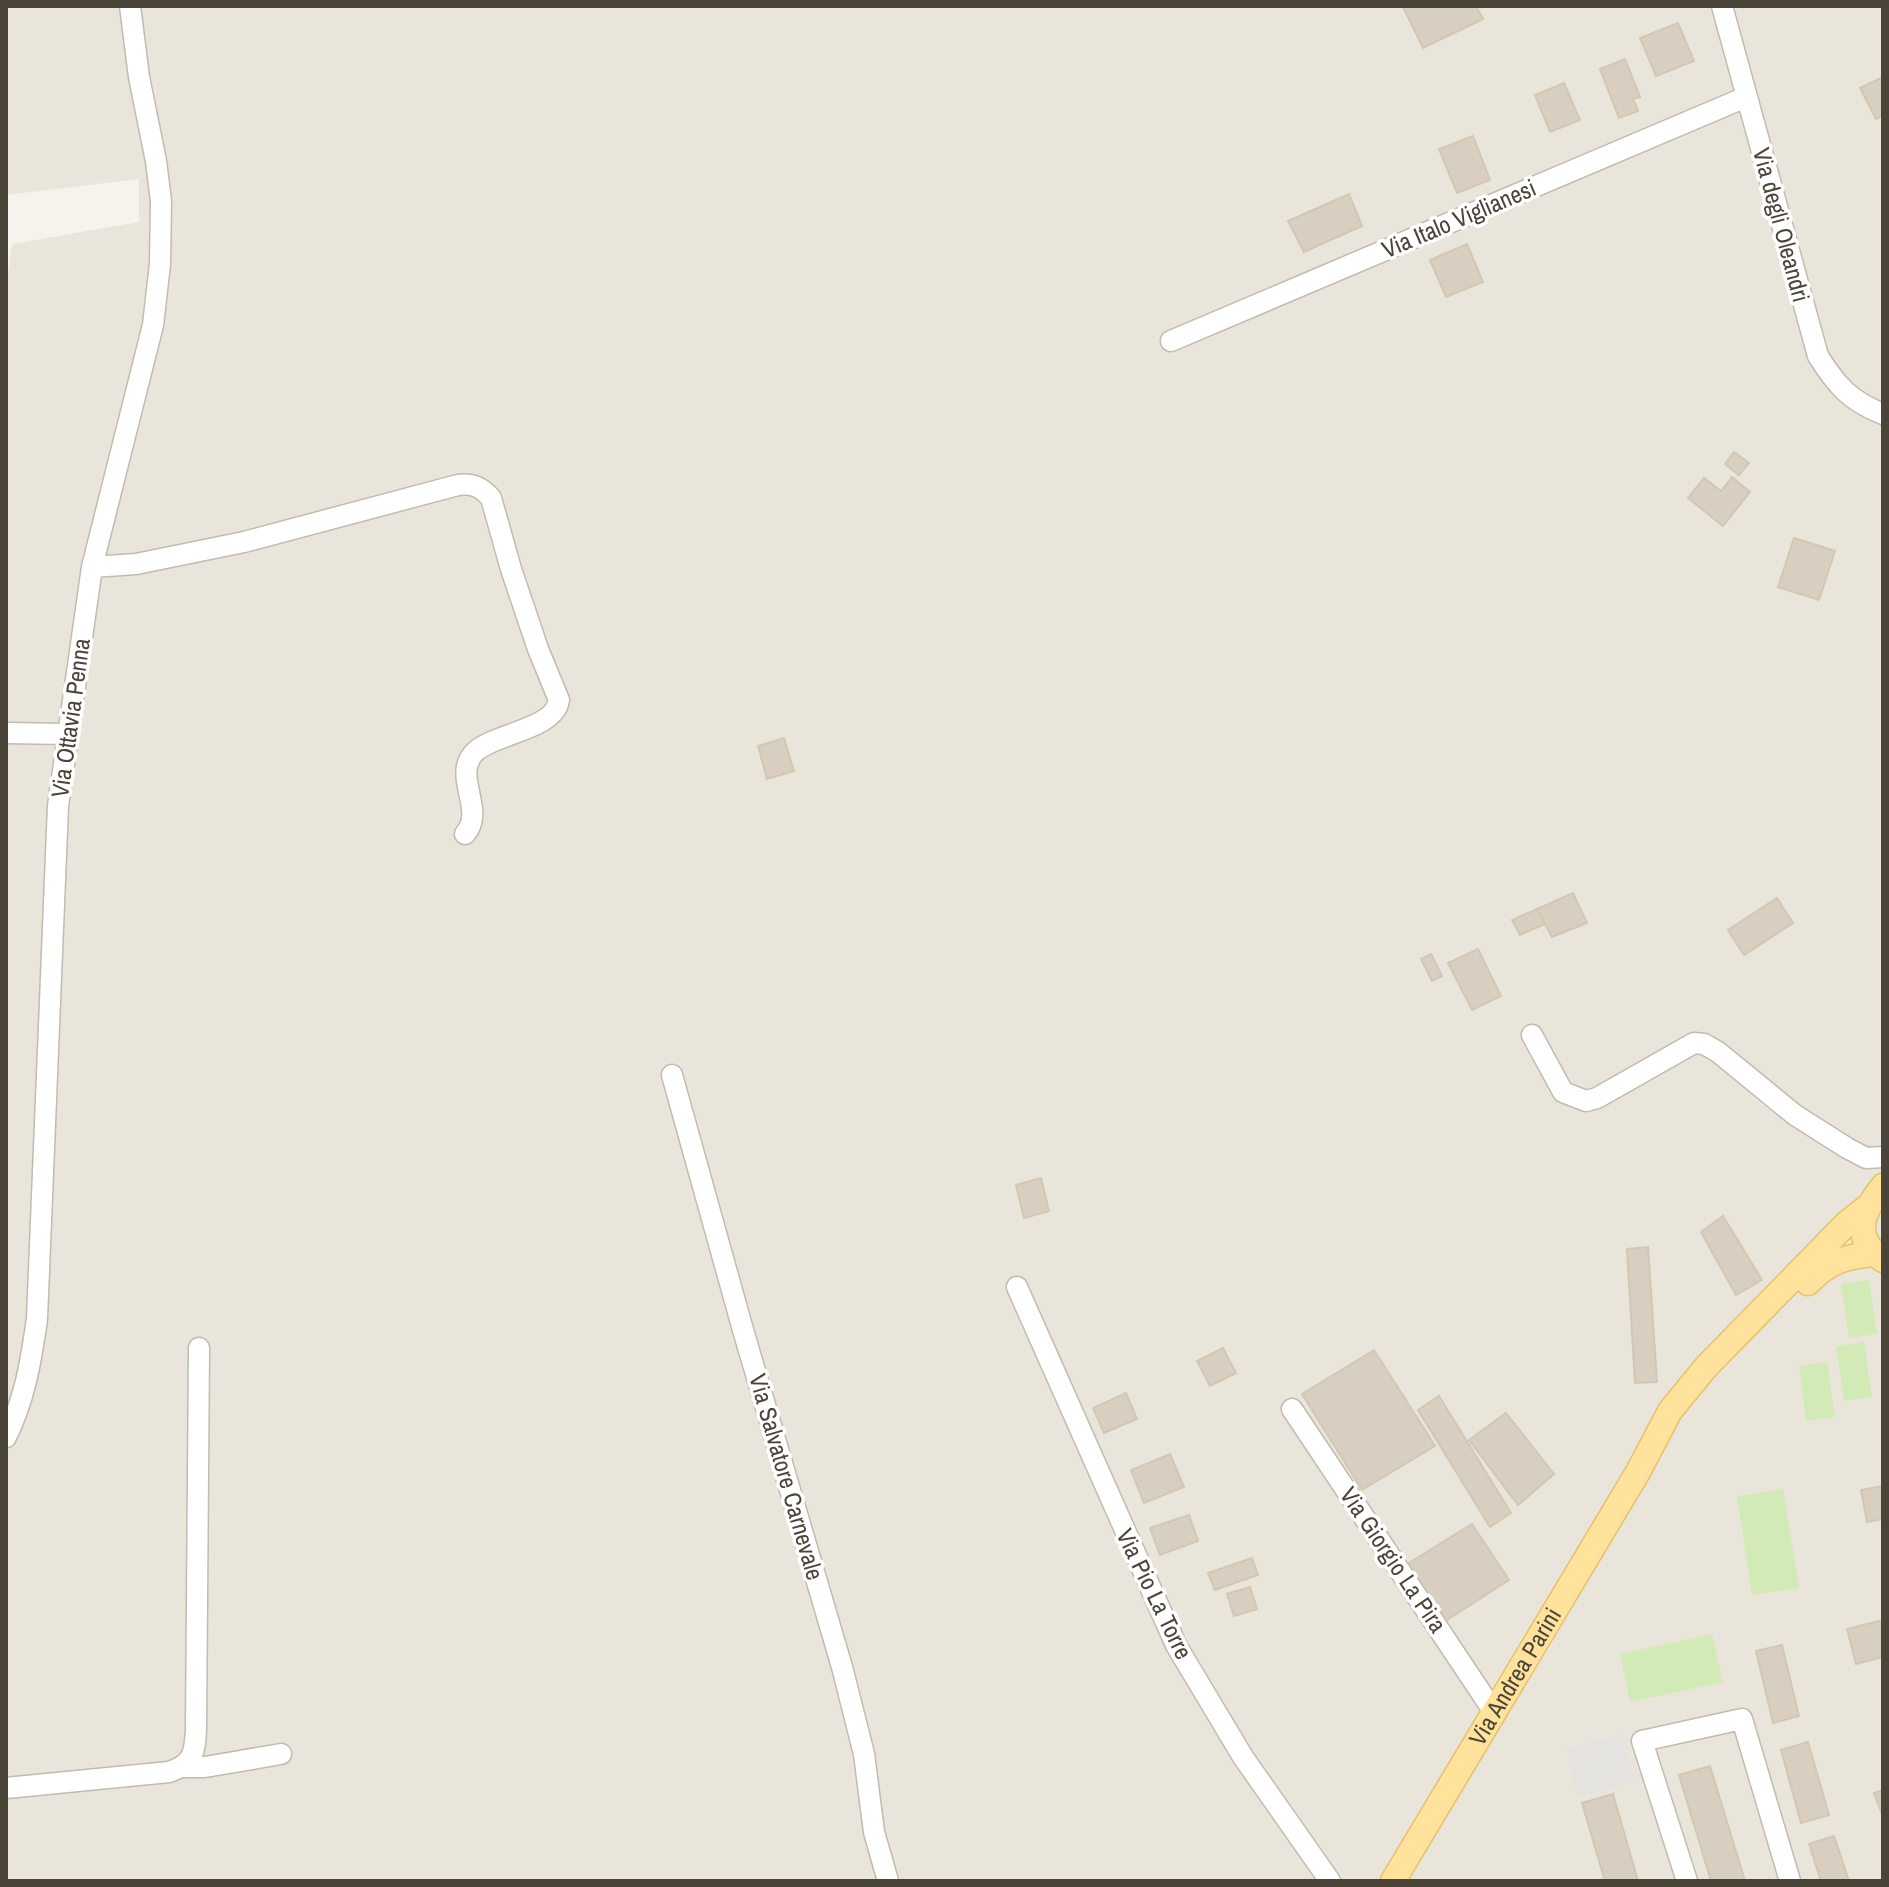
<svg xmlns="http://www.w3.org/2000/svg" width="1889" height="1887" viewBox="0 0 1889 1887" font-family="'Archivo Narrow',sans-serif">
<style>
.residential{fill:#eae5da}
.green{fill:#d2eab5}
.parking{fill:#e5e3e0}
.building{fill:#d8cfc1;stroke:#d3c7b4;stroke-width:2}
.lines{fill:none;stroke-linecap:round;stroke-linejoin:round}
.minor-casing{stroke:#c2bbae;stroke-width:23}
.major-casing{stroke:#e6c16a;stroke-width:27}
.minor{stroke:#fff;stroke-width:20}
.major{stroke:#ffe39c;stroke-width:24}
.labels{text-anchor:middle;stroke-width:7;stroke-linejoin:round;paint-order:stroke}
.street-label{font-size:24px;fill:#4b4439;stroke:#fff}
</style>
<rect width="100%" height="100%" fill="#f6f3ec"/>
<path class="residential" d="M6 6H1883V1881H6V288L12 244 139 222V179L6 195Z"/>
<path class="green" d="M1869 1280 1877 1334 1849 1338 1841 1284Z
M1864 1342 1872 1397 1844 1401 1836 1346Z
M1827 1362 1835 1417 1806 1421 1799 1366Z
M1783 1489 1799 1588 1752 1595 1737 1496Z
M1712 1634 1723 1682 1630 1702 1620 1654Z"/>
<path class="parking" d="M1622 1734 1635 1782 1577 1796 1566 1748Z"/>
<path class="building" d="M1476 6 1483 19 1423 48 1403 7Z
M1678 23 1694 61 1656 76 1640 38Z
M1625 59 1640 97 1633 99 1638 111 1619 118 1600 69Z
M1883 77V115L1876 119 1860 88Z
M1564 83 1580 120 1550 132 1535 95Z
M1473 136 1490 180 1457 193 1439 149Z
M1349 194 1362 226 1304 252 1288 221Z
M1467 244 1483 282 1446 297 1430 260Z
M1734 452 1749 463 1739 475 1725 464Z
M1732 477 1750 492 1723 526 1688 498 1704 478 1721 491Z
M1794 538 1835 551 1819 600 1778 587Z
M784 738 794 771 767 779 758 746Z
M1573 893 1587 923 1552 937 1537 909Z
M1777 898 1793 923 1744 955 1728 930Z
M1537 909 1545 924 1520 935 1512 920Z
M1478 949 1501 996 1472 1010 1448 963Z
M1431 954 1442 976 1432 981 1421 959Z
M1041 1178 1049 1211 1024 1218 1016 1185Z
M1723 1216 1762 1280 1736 1295 1701 1232Z
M1648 1247 1657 1382 1635 1383 1627 1249Z
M1223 1348 1236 1373 1210 1386 1197 1361Z
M1374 1350 1435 1446 1362 1490 1302 1394Z
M1126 1393 1137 1419 1104 1433 1093 1408Z
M1439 1396 1511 1513 1490 1527 1418 1410Z
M1506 1413 1554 1474 1518 1505 1469 1440Z
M1170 1454 1184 1487 1144 1503 1131 1470Z
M1883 1486V1519L1867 1522 1861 1490Z
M1189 1515 1198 1541 1160 1555 1150 1528Z
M1472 1524 1509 1580 1444 1622 1404 1566Z
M1252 1558 1258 1575 1215 1590 1208 1573Z
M1250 1587 1257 1609 1234 1616 1227 1594Z
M1883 1620V1657L1856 1664 1847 1629Z
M1782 1645 1799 1716 1773 1723 1756 1651Z
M1808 1742 1829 1815 1801 1823 1781 1750Z
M1710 1766 1745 1881H1711L1679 1775Z
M1883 1790V1817L1874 1793Z
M1613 1794 1638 1881H1605L1582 1803Z
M1834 1836 1849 1881H1821L1809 1844Z"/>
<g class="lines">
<g class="minor-casing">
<path id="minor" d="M1722 6 1818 356C1837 386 1850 401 1883 414
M1171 341 1746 97
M92 567 136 564 244 542 458 485C473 483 481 487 491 498L511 569 538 649 559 700C555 729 497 733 476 751 450 774 487 810 465 834
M6 733 68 734
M1532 1035 1563 1092 1586 1101 1597 1098 1694 1043 1704 1044 1718 1052 1795 1115 1847 1148 1866 1158 1883 1157
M672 1075 743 1330 842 1667 864 1754 874 1832 888 1881
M1017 1287 1176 1645 1243 1757 1330 1881
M1292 1409 1494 1712
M6 1437C25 1399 31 1361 37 1319L58 806 92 567 153 325 160 264 161 201 156 161 139 77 130 6
M184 1767H205L281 1754
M6 1788 169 1772C194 1764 195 1752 196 1728L199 1348
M1687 1881 1642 1741 1742 1719 1790 1881"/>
</g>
<g class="major-casing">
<g id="major">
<path d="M1883 1186C1862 1212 1851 1237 1883 1260"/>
<path d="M1808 1283C1828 1262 1846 1256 1874 1254"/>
<path id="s1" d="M1393 1881 1638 1472 1670 1411 1706 1367 1847 1223 1867 1207"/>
</g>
</g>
<use href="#minor" class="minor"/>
<use href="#major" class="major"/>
</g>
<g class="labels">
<g class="street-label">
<text transform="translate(1459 219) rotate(-23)" y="8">Via Italo Viglianesi</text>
<text transform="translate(1781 225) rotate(75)" y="8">Via degli Oleandri</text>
<text transform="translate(71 718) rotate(-82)" y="8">Via Ottavia Penna</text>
<text transform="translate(786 1477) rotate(74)" y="8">Via Salvatore Carnevale</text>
<text transform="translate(1393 1560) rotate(56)" y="8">Via Giorgio La Pira</text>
<text transform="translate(1154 1594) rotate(64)" y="8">Via Pio La Torre</text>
<text dy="8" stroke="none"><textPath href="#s1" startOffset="238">Via Andrea Parini</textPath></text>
</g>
</g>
<rect width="1889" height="1887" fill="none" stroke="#4b4439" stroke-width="16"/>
</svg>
